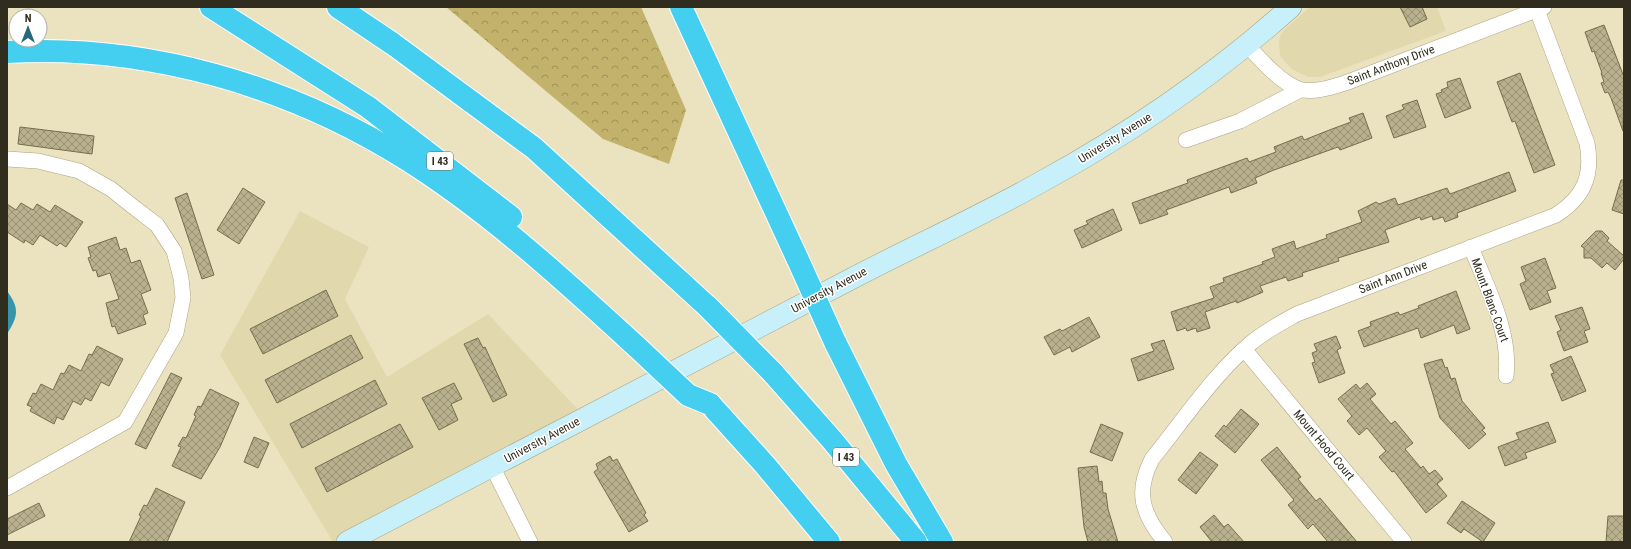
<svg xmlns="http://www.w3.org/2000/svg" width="1631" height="549" viewBox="0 0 1631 549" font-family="'Roboto Condensed',sans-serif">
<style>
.built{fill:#e2d8ad}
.forest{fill:url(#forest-crowns)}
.water{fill:#3694ab}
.building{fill:url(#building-cross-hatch);stroke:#746d4d}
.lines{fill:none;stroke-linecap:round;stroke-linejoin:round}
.minor-casing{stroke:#aaa381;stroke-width:16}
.secondary-casing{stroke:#aaa381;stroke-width:22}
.motorway-casing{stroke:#fff;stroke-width:24}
.minor{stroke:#fff;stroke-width:15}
.secondary{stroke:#c7f0fa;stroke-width:21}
.motorway{stroke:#44ceef;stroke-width:22}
.motorway-bridge-casing{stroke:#fff;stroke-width:24;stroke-linecap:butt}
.motorway-bridge{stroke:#44ceef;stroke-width:22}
.labels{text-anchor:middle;stroke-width:3;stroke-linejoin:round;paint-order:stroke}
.shield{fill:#fff;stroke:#6e6c62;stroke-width:1}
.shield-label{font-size:11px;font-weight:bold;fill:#302d1f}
.street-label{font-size:12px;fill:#302d1f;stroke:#fff}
</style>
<defs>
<pattern id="forest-crowns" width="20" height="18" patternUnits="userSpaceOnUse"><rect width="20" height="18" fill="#c2b26c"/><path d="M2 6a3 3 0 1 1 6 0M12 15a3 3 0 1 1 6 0" fill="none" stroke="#9e9158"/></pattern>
<pattern id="building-cross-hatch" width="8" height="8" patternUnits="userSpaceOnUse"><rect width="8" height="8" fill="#b9b18e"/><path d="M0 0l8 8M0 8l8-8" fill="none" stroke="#979073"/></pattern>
</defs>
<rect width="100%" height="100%" fill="#ebe3bf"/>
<path class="built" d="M1310 7H1437L1446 31 1320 77H1308L1293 70 1285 62 1280 56 1279 42 1280 36 1284 30Z
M300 211 369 247 345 299 387 377 488 314 586 418 347 542H333L220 355Z"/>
<path class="forest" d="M446 7H641L686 110 669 164 603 139Z"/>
<path class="water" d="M7 291C20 309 18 316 7 334Z"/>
<path class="building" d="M1400 7H1422L1427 19 1410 27Z
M1604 25 1624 77 1623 131 1611 98 1608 92 1605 93 1601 83 1604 82 1601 73H1602L1594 51 1592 52 1585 32Z
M1520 73 1555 165 1534 173 1515 121 1512 122 1497 82Z
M1460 78 1471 108 1445 118 1436 94 1442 92 1441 90 1448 87 1447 82Z
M1417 100 1426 127 1394 138 1386 116 1404 109 1402 105Z
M1363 113 1372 138 1340 150 1338 147 1274 170 1255 178 1257 183 1231 193 1229 187 1166 210 1168 214 1140 224 1132 203 1188 183 1187 180 1247 158 1249 162 1276 152 1274 147 1302 136 1304 140 1332 129 1351 122 1349 118Z
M20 127 94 136 92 154 18 144Z
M1509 172 1516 191 1457 213 1458 217 1445 222 1443 217 1433 220 1432 216 1421 220 1420 217 1385 230 1389 242 1338 258 1339 261 1302 273 1303 276 1288 281 1286 277 1260 286 1263 292 1237 303 1236 301 1205 312 1210 328 1197 332 1196 328 1187 331 1186 328 1177 331 1171 312 1214 298 1210 287 1224 282 1223 278 1263 264 1262 262 1275 257 1272 249 1294 241 1296 249 1327 238 1326 235 1362 222 1358 211 1376 202 1379 204 1395 198 1398 205 1447 188 1450 194Z
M1621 180H1624V214L1612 210Z
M243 188 265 202 239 244 217 230Z
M187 193 214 275 202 279 175 198Z
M21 203 33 210 37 204 50 212 55 205 83 222 66 247 60 243 57 246 40 235 33 245 25 240 24 243 7 232V204L16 210Z
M1113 209 1122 230 1082 248 1074 230 1088 224 1086 221Z
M1596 231H1602L1609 238 1607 241 1624 256V259L1615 270 1607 263 1602 268 1591 258H1584V248L1581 246Z
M116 237 120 250 126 248 131 263 140 260 151 290 141 294 148 313 143 315 146 324 118 334 115 326 112 327 106 303 119 299 110 273 98 277 96 270 93 271 88 258 91 257 88 247Z
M1545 258 1556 288 1547 291 1551 302 1530 310 1520 284 1526 281 1521 267Z
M326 290 338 316 263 354 250 329Z
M1456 291 1470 329 1457 334 1454 325 1421 338 1418 328 1364 347 1358 331 1371 326 1370 322 1398 312 1400 315 1419 308 1418 306Z
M1582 307 1590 329 1584 331 1588 342 1564 351 1557 332 1561 330 1555 316Z
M1089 317 1100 337 1072 352 1070 347 1054 355 1044 337 1060 329 1062 331Z
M351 335 363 358 277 403 265 380Z
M1336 336 1341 348 1337 350 1345 373 1319 383 1312 363 1315 362 1312 353 1317 351 1314 344Z
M478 338 483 348 485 347 507 395 493 402 464 344Z
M1164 340 1174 369 1138 381 1131 359 1154 351 1151 344Z
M97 346 123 359 109 386 101 382 91 401 85 398 81 405 73 401 63 420 57 417 54 424 30 411 32 407 27 405 33 393 36 394 41 384 53 390 61 373 64 374 69 365 81 371 89 354 92 355Z
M1571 356 1586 391 1562 401 1551 374 1554 373 1550 365Z
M1442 359 1445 368 1447 367 1451 379 1455 378 1462 401 1485 428 1482 430 1486 434 1469 449 1440 418 1424 364Z
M171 373 182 378 146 449 135 444Z
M375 380 387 404 302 448 290 424Z
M454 383 462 399 451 404 458 420 439 430 422 398Z
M1367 383 1376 394 1370 399 1391 424 1395 421 1413 443 1405 449 1421 468 1423 466 1429 474 1435 470 1443 479 1437 484 1447 496 1426 513 1394 471 1392 472 1379 457 1386 451 1367 428 1359 435 1347 421 1352 416 1338 399 1356 384 1360 389Z
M210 389 239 403 220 447 201 479 172 466 181 447 178 446 183 437 186 438 196 416 194 415 198 406 201 407Z
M1241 409 1259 424 1235 453 1215 436 1224 425 1226 427Z
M1548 422 1556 442 1525 453 1527 458 1505 466 1498 447 1519 439 1516 433Z
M400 424 413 447 327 492 315 468Z
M1101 424 1123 433 1112 461 1090 452Z
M254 437 269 443 258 468 244 462Z
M1277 447 1301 477 1298 479 1316 501 1320 498 1357 542H1328L1313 524 1308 529 1288 505 1294 500 1261 460Z
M1200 452 1218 465 1196 494 1178 480Z
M610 456 613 461 617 459 646 513 644 515 648 521 629 532 594 472 598 469 596 464Z
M1097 466 1099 482 1102 481 1103 493H1106L1108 509 1118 542H1088L1084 527 1078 468Z
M156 488 185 502 167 542H129L141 516 139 515 144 505 147 506Z
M1462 501 1495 523 1483 542 1464 529 1461 533 1447 523Z
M39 503 45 516 7 535V519Z
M1214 515 1224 527 1228 524 1244 542H1212L1200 527Z
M1608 516H1624V542H1606Z"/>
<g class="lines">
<g class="minor-casing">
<path id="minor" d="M1248 46C1261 60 1281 83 1299 89 1313 94 1335 86 1348 82L1544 7
M1186 140 1240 121 1300 90
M7 159 38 161 79 171 111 189 131 205 157 225 174 251 181 278 183 298 176 333 125 422 7 488
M1471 247C1487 288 1511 331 1506 376
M1244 349 1404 542
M492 466 530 542
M1165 542C1142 514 1135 492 1152 459 1182 422 1215 373 1251 343 1265 331 1281 323 1297 314L1556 215C1584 197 1593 176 1587 143L1537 10"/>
</g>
<g class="secondary-casing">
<path id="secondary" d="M347 542C515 454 683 367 851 279 914 246 979 217 1041 182 1131 133 1215 75 1291 7"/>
</g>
<g class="motorway-casing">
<path id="motorway" d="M211 7 368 107 511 217
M338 7 393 44 534 148 708 307
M681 7 798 260
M7 52C146 44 288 85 406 159 490 212 565 281 638 348
M835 342 896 464 942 542
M773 373 832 440 916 542
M710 404 765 465 829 542"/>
</g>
<use href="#minor" class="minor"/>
<use href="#secondary" class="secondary"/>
<use href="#motorway" class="motorway"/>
<g class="motorway-bridge-casing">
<path id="motorway-bridge" d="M798 260 835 342
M708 307 773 373
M638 348 688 395 710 404"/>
</g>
<use href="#motorway-bridge" class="motorway-bridge"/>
</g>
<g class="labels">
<g class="shield">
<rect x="427" y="152" width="26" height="18" rx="3"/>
<rect x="833" y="448" width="26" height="18" rx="3"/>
</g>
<g class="shield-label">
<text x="440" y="165">I 43</text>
<text x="846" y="461">I 43</text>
</g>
<g class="street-label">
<text transform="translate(1391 65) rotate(-21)" y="4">Saint Anthony Drive</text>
<text transform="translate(1115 138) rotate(-32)" y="4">University Avenue</text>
<text transform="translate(1393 277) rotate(-21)" y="4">Saint Ann Drive</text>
<text transform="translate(829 290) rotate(-28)" y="4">University Avenue</text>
<text transform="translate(1490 300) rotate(70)" y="4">Mount Blanc Court</text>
<text transform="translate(542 440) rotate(-28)" y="4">University Avenue</text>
<text transform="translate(1324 445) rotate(50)" y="4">Mount Hood Court</text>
</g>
</g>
<rect width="1631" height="549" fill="none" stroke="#302d1f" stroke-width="16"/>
<g transform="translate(28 28)"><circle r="19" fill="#ffffff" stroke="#acaba5"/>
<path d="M0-3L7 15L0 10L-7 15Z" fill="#246879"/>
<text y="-6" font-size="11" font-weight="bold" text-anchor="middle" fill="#302d1f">N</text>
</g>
</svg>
